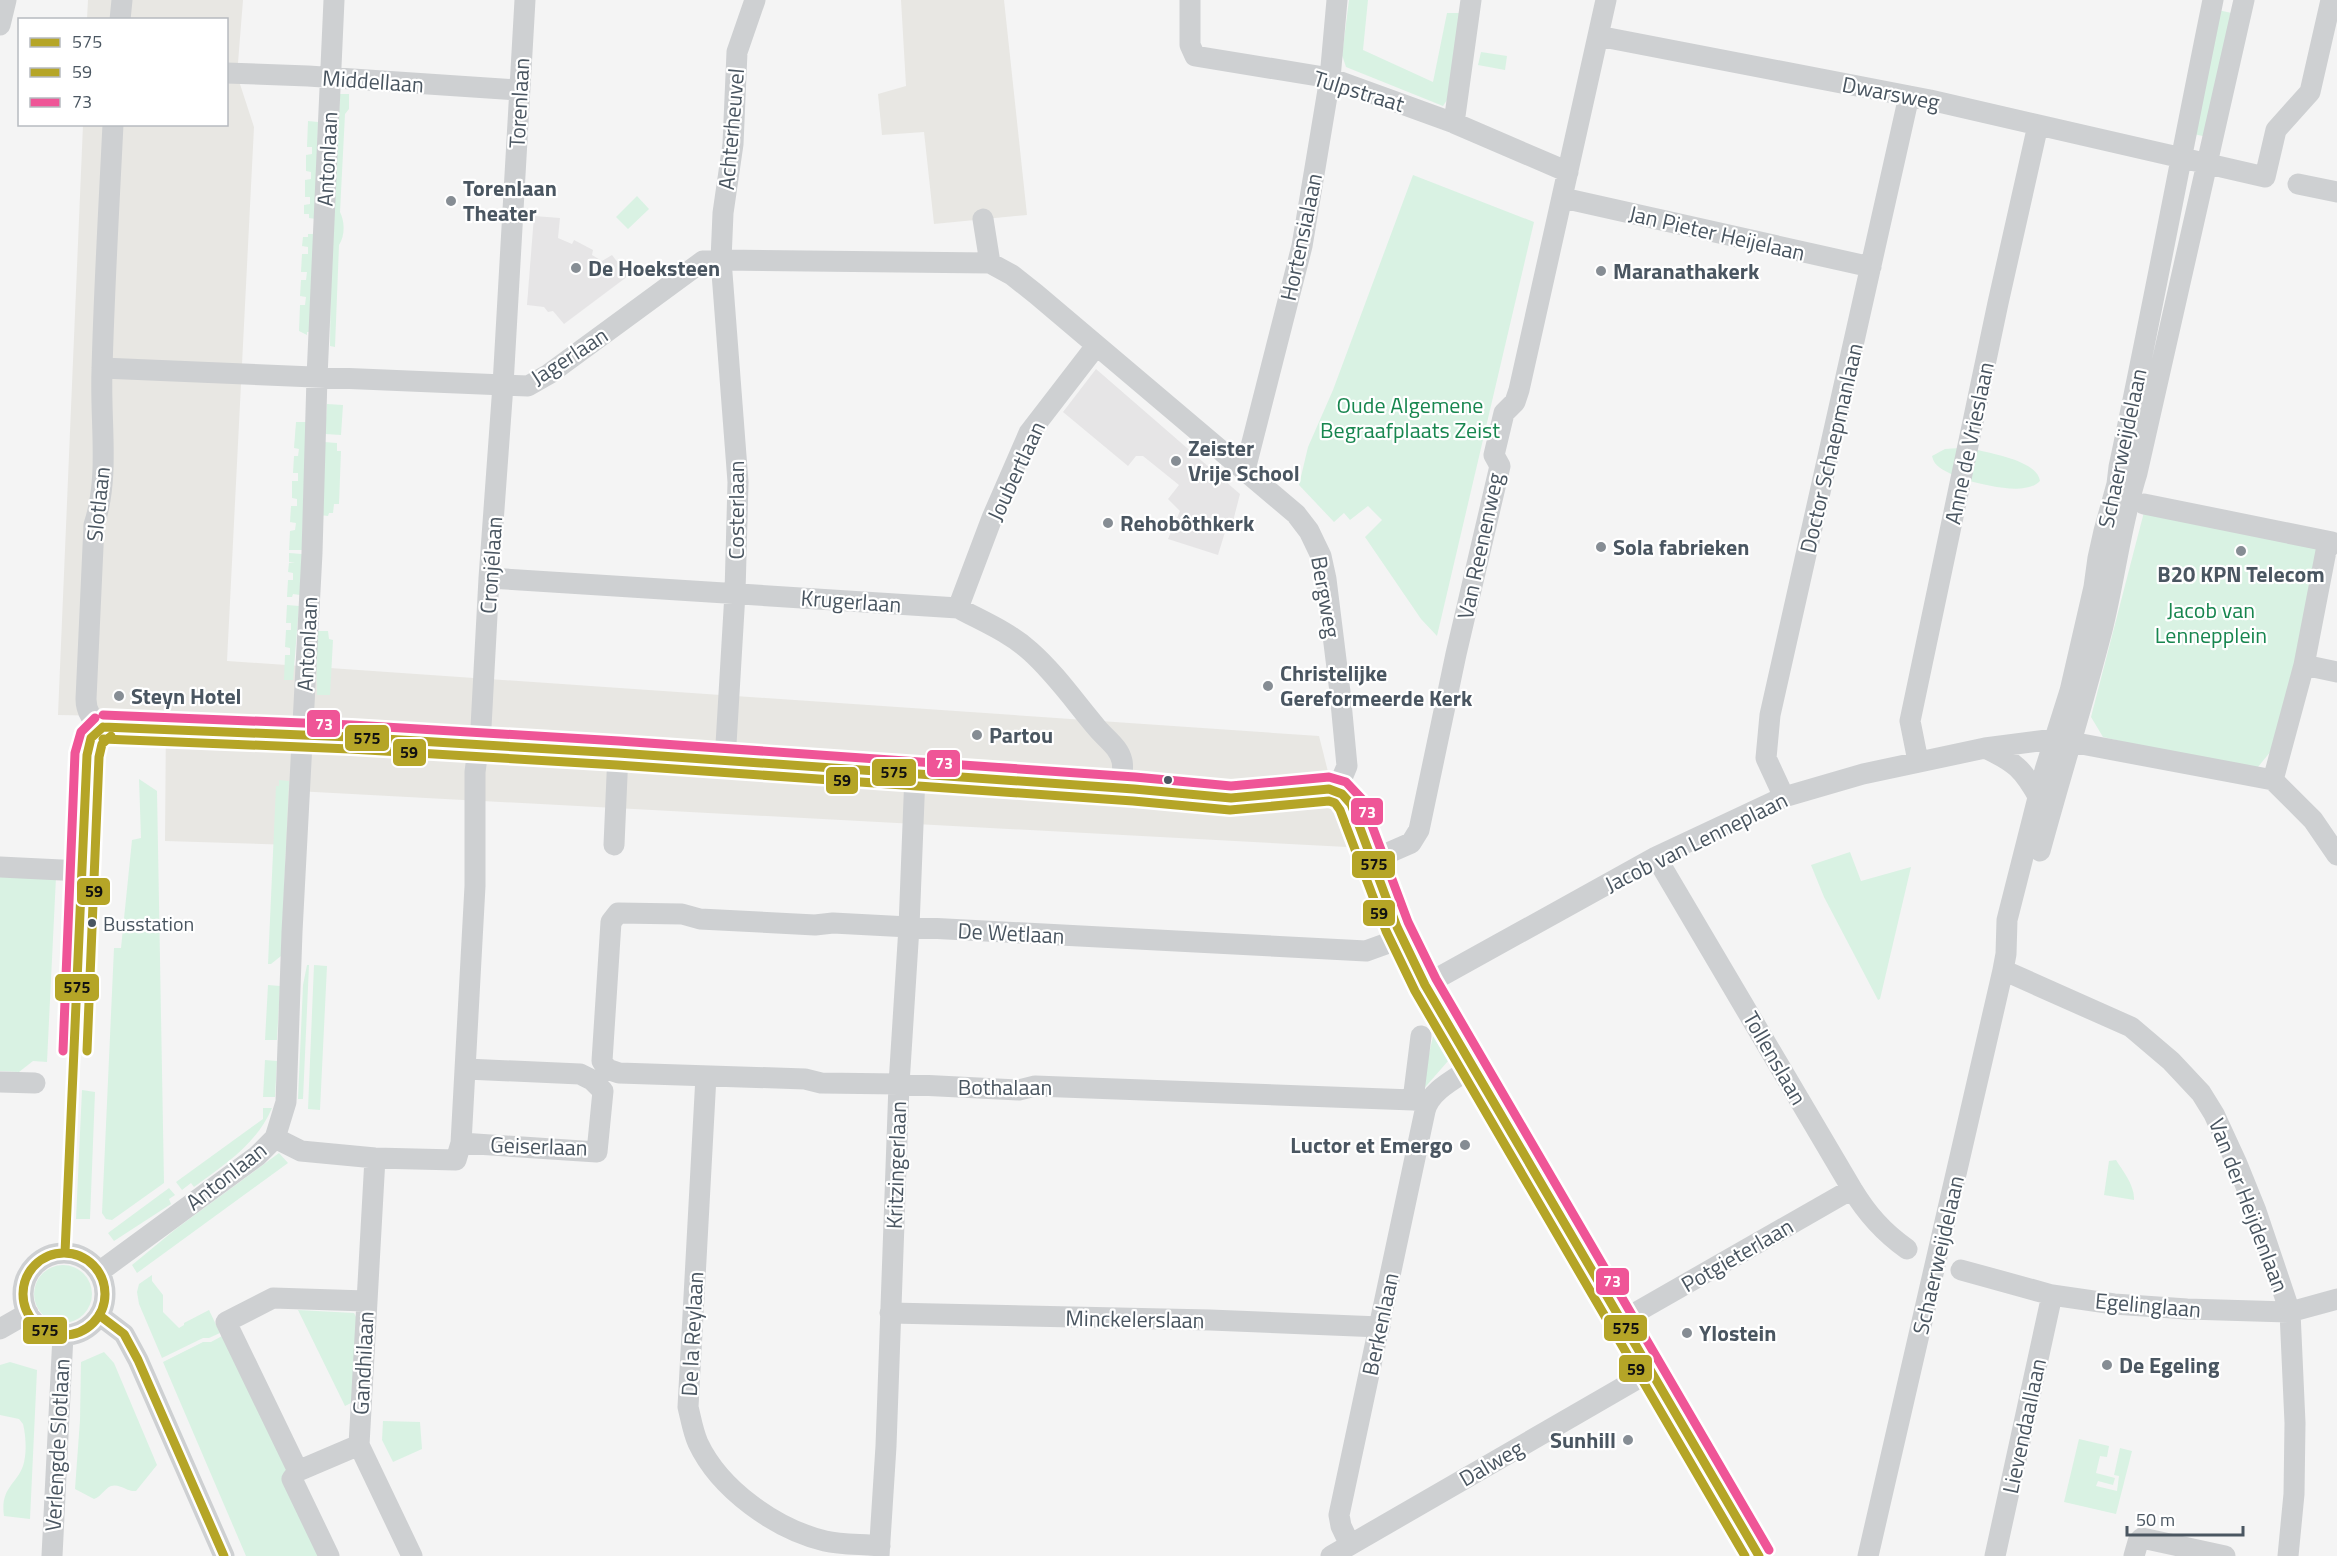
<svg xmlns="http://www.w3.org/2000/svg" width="2337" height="1556" viewBox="0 0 2337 1556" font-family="'Titillium Web',sans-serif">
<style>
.commercial{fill:#e8e7e3}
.education{fill:#e6e5e6}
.green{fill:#d9f2e3}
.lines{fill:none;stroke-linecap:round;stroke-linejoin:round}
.minor{stroke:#ced0d2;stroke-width:21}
.bus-1-casing{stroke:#fff;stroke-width:14}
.bus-2-casing{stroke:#fff;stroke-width:14}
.bus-3-casing{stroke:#fff;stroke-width:14}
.bus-1{stroke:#b5a527;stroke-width:9}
.bus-2{stroke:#b5a527;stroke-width:9}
.bus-3{stroke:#ef5597;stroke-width:9}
.poi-dot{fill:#868d94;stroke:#fff;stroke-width:2}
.bus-dot{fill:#4a5661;stroke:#fff;stroke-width:2}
.labels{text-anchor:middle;stroke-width:4.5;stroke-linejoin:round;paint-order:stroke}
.bus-label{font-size:20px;fill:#4a5661;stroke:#fff;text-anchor:start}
.street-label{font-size:22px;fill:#4a5661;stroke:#fff}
.poi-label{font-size:22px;font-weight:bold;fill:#4a5661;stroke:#fff;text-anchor:start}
.park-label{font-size:22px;fill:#17864f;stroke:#fff}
.line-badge{stroke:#fff;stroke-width:2}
.badge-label{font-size:16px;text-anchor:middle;font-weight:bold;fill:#fff}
.pale-badge-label{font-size:16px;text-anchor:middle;font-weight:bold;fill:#111}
</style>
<rect width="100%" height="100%" fill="#f4f4f4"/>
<path class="commercial" d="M88 0H243L237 75 254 127 227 661 1319 736 1347 847 296 791 292 845 165 841 166 717 58 715 83 125 226 124V20L87 19Z
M901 0H1004L1027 215 934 224 924 132 882 135 878 94 906 86Z"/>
<path class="education" d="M534 216 560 218 558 238 572 244 574 240 593 250 592 255 602 261 612 255 628 276 564 324 553 311 548 312 544 307 527 305Z
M1096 369 1240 494 1230 533 1225 532 1218 555 1168 539 1180 511 1168 499 1179 485 1143 456H1136L1128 466 1063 412Z"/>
<path class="green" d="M1349 0H1368L1363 50 1433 82 1447 13H1465L1447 100 1443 106 1346 67 1342 55Z
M2218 10 2236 14 2211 138 2194 134Z
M1481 52 1507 56 1505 70 1478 65Z
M340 94H349V109L345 114 340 212C345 222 345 236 339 245L335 347 330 346 331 270Z
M308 121 318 122 316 219 309 218V214H304V205L310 204V197H305V180L311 179V172L306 171V155L312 154V147H307Z
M1413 175 1534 222 1437 636 1421 619 1365 537 1382 520 1368 506 1350 520 1344 513 1334 522 1299 485 1308 447 1333 390Z
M637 196 649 209 628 229 616 217Z
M308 234H316L310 332H307V335L299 331 300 305H305L306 297 300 296 301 280H306L307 272H301L302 254H308V247L302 246 303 237H308Z
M327 404 343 405 341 435 325 434Z
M296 422H306L302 550H289L290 531 295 530 296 523 290 522 291 506H297V499L292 498V481H298V473H293L294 456H298L299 449 294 448Z
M324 442 337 443V451H341L339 504H334L333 513H329L328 516 320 515Z
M1959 448 1953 475C1944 470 1934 467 1932 456L1945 449Z
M1977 450C1994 454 2037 461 2040 481 2026 496 1987 485 1969 481Z
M2144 512 2317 548 2312 600 2276 745 2253 773 2103 737 2091 717Z
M289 553 302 554 300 595 293 594 292 597H287L288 580H293V573L288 572 289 563H295L289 562Z
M287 605 299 606 293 680H284L285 655H290V648L285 647 286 630H291V623H286Z
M316 631H328L329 639 333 640 330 695H317Z
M139 779 157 791 164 1183 112 1220 106 1219 102 1213 114 948H121L132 840 141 838Z
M279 780 289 781 281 956 271 964H268L276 786H279Z
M1850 852 1861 881 1911 867 1880 999 1878 1000 1824 897 1811 865Z
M0 874 56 877 47 1062 33 1061 19 1072 0 1071Z
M307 965H309L303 1099H298L303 985Z
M314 965 327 966 320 1110 308 1109Z
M268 985 280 986 277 1040H265Z
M1433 1036 1448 1061 1421 1092 1422 1085Z
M265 1060 277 1061 275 1097H263Z
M82 1090 95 1092 90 1219H76Z
M263 1108H272C256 1145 225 1164 194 1187L191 1183 182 1190 176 1182 263 1119Z
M279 1153 288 1163 137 1273 132 1265 177 1228Z
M2116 1160C2123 1171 2135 1186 2134 1200L2104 1195 2109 1161Z
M169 1188 175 1195 169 1199 171 1204 114 1241 108 1233Z
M34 1294a29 29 0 1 1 58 0a29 29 0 1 1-58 0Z
M152 1275V1281L163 1295V1312L179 1328 184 1325V1323L209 1310 220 1333 209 1338H203L162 1358 139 1304 137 1292 139 1284Z
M298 1310 354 1313 357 1319 353 1402 345 1406Z
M222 1336 289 1464 323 1556H246L163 1362 203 1342H211Z
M104 1352 114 1363 157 1465 136 1491C127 1492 120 1483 111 1486 104 1489 102 1496 94 1499L75 1489 80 1420 81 1362Z
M10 1362 37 1370 30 1519 4 1516C0 1488 16 1485 23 1466 27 1454 26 1436 23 1424L19 1419 0 1415V1365Z
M383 1421 420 1422 422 1449 393 1462 382 1440Z
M2079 1439 2109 1446 2107 1457 2100 1456 2096 1473 2115 1478 2113 1485 2098 1481 2096 1486 2117 1491 2119 1476 2114 1475 2120 1448 2132 1451 2116 1514 2064 1502Z"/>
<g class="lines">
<path class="minor" d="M1190 0V45L1195 56 1330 78 1454 123 1568 172
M120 20 122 0
M0 25 6 0
M1598 36 1930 100 2265 177 2276 130 2310 92 2331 0
M226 73 308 76 519 90
M1454 123 1471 0
M2298 184 2337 192
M1563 198 1871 267
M983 219 990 263
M102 368 528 386 549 374 703 261 721 260 990 263 1012 275 1036 294 1296 514 1309 531 1321 556 1326 579 1340 692 1347 766 1337 790
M1245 470 1302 246 1330 78 1337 0
M489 578 958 608C982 621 1009 632 1030 651 1055 673 1075 702 1097 728 1106 739 1119 747 1122 761 1124 770 1121 780 1120 789
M958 608 992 518 1029 433 1096 346
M2304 665 2337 672
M103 727 351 737 618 753 1134 789 1231 798 1329 789C1340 790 1345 796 1351 804L1397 927 1425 985 1759 1556
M103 727C92 721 86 711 86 699L94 525C110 476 100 423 102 371 104 289 109 207 113 124
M1985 748C2015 762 2023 769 2039 798
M725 761 735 593 738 482 721 260 723 213 733 144 737 52 755 0
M1918 761 1910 721 1998 303 2038 125
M2273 780 2313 820 2337 855
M1784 797 1766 758 1770 715 1909 96
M614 845 618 753
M2040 851C2060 777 2083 704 2102 630 2115 578 2121 523 2137 473L2244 0
M1656 857 1852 1189C1867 1214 1883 1232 1907 1249
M1372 860 1411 843 1419 830 1456 654 1500 466 1494 455 1504 413 1515 402 1519 390 1606 0
M0 867 82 871 88 748 95 733 103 727
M1402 938 1366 951 833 923 815 925 700 919 682 914 618 913 611 922 602 1061 607 1069 619 1073 805 1079 821 1083 899 1084 1019 1090 1035 1086 1413 1100
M2003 970 2131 1027 2171 1061 2201 1093 2214 1114 2237 1164 2256 1211 2290 1312 2295 1423 2294 1494 2288 1556
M1425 985 1656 857 1784 797 1863 774 1985 748 2055 739 2273 780 2304 665 2326 551 2332 542 2144 504
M1421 1036 1413 1100 1425 1102
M706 1076 688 1407C691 1419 693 1432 698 1443 720 1490 776 1529 825 1541 842 1545 862 1544 880 1546
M0 1082 35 1083
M275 1138 301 1151 375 1158 456 1160 461 1143 475 886V772L481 727 489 578 503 385 525 0
M461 1143 597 1152 603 1091 592 1080 580 1074 466 1069
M375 1158 359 1445 412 1556
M23 1294a41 41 0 1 1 82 0a41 41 0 1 1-82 0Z
M1961 1270 2052 1295 2114 1304 2187 1309 2290 1312 2337 1299
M99 1272 257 1156 275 1138 286 1102 292 932 312 553 317 377 334 0
M890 1313 1210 1320 1380 1327
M99 1315 124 1334 138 1360 224 1556
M1621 1321 1852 1189
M0 1329 28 1313
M298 1471 359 1445
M1350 1545 1341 1526 1339 1515 1425 1111C1430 1090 1457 1078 1474 1066
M52 1556 63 1335
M329 1556 292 1479 298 1471 226 1322 273 1298 366 1301
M879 1556 886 1446 899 1084 909 927 915 774
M1331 1556 1651 1371
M1868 1556 2003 970 2006 954 2007 920 2045 770 2070 691 2094 587 2098 558 2104 531 2117 484 2119 467C2152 312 2181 156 2213 0
M1995 1556 2052 1295
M2134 1556 2138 1542 2142 1538 2225 1556"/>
<g class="bus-1-casing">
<path id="bus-1" d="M103 727 351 737 618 753 1134 789 1231 798 1329 789 1342 794 1351 804 1397 927 1425 985 1759 1556
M23 1294a41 41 0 1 1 82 0a41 41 0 1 1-82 0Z
M65 1253 87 755 91 738 103 727
M99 1315 124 1334 138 1360 224 1556"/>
</g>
<g class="bus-2-casing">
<path id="bus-2" d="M103 739 350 749 617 765 1133 801 1230 810 1329 801 1335 803 1340 810 1386 931 1415 991 1745 1556
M87 1051 99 757 102 744 111 736"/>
</g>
<g class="bus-3-casing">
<path id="bus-3" d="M103 715 352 725 619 741 1135 777 1231 786 1329 777 1346 782 1362 799 1408 922 1436 979 1769 1550
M63 1051 75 753 81 732 95 718"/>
</g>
<use href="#bus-1" class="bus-1"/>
<use href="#bus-2" class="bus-2"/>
<use href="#bus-3" class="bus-3"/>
</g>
<g class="poi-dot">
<circle cx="451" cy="201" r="6"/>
<circle cx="576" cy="268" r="6"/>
<circle cx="1601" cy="271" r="6"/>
<circle cx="1176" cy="461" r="6"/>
<circle cx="1108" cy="523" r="6"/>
<circle cx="1601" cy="547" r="6"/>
<circle cx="2241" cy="551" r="6"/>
<circle cx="1268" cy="686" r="6"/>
<circle cx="119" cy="696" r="6"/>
<circle cx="977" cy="735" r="6"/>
<circle cx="1465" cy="1145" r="6"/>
<circle cx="1687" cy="1333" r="6"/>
<circle cx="2107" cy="1365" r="6"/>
<circle cx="1628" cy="1440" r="6"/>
</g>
<g class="bus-dot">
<circle cx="1168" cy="780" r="5"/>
<circle cx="92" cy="923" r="5"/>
</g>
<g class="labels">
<g class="bus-label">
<text x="103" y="931">Busstation</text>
</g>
<g class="street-label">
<text transform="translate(373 81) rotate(4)" y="8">Middellaan</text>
<text transform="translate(1359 91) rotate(17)" y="8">Tulpstraat</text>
<text transform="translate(1891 93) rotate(11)" y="8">Dwarsweg</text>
<text transform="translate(519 103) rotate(-87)" y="8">Torenlaan</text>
<text transform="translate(731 129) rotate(-85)" y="8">Achterheuvel</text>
<text transform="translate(327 159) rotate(-87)" y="8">Antonlaan</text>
<text transform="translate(1717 233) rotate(13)" y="8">Jan Pieter Heijelaan</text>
<text transform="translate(1301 237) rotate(-78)" y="8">Hortensialaan</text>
<text transform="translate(569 356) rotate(-33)" y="8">Jagerlaan</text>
<text transform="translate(1969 443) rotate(-78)" y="8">Anne de Vrieslaan</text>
<text transform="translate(1831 448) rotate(-77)" y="8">Doctor Schaepmanlaan</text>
<text transform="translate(2122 448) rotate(-78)" y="8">Schaerweijdelaan</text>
<text transform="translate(1016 471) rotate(-65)" y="8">Joubertlaan</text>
<text transform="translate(98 504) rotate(-84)" y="8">Slotlaan</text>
<text transform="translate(736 510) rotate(-90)" y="8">Costerlaan</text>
<text transform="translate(1480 546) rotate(-78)" y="8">Van Reenenweg</text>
<text transform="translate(491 565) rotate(-86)" y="8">Cronjélaan</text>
<text transform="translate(1326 597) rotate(80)" y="8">Bergweg</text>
<text transform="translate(851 601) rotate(4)" y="8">Krugerlaan</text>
<text transform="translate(307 644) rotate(-87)" y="8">Antonlaan</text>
<text transform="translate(1696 842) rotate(-26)" y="8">Jacob van Lenneplaan</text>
<text transform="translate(1011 933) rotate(3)" y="8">De Wetlaan</text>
<text transform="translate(1775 1058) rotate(60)" y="8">Tollenslaan</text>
<text x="1005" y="1095">Bothalaan</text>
<text transform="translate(539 1146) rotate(2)" y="8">Geiserlaan</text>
<text transform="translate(896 1165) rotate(-88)" y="8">Kritzingerlaan</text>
<text transform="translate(226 1176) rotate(-38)" y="8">Antonlaan</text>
<text transform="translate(2249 1205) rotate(69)" y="8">Van der Heijdenlaan</text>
<text transform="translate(1737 1255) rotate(-30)" y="8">Potgieterlaan</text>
<text transform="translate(1938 1255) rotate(-77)" y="8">Schaerweijdelaan</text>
<text transform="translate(2148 1305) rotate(5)" y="8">Egelinglaan</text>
<text transform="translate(1135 1319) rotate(1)" y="8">Minckelerslaan</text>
<text transform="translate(1380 1324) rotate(-78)" y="8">Berkenlaan</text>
<text transform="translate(692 1334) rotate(-87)" y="8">De la Reylaan</text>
<text transform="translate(363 1363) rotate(-87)" y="8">Gandhilaan</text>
<text transform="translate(2024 1426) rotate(-78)" y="8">Lievendaallaan</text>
<text transform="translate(57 1445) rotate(-87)" y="8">Verlengde Slotlaan</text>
<text transform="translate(1491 1463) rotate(-30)" y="8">Dalweg</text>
</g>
<g class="poi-label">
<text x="463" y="196">Torenlaan<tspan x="463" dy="25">Theater</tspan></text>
<text x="588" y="276">De Hoeksteen</text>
<text x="1613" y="279">Maranathakerk</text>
<text x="1188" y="456">Zeister<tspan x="1188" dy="25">Vrije School</tspan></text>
<text x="1120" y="531">Rehobôthkerk</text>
<text x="1613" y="555">Sola fabrieken</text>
<text x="2241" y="582" text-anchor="middle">B20 KPN Telecom</text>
<text x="1280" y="681">Christelijke<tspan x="1280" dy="25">Gereformeerde Kerk</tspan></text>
<text x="131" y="704">Steyn Hotel</text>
<text x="989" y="743">Partou</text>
<text x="1453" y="1153" text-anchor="end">Luctor et Emergo</text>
<text x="1699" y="1341">Ylostein</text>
<text x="2119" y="1373">De Egeling</text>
<text x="1616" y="1448" text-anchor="end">Sunhill</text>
</g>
<g class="park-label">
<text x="1410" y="413">Oude Algemene<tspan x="1410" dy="25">Begraafplaats Zeist</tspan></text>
<text x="2211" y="618">Jacob van<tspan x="2211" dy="25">Lennepplein</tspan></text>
</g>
</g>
<g class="line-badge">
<rect x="306" y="709" width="35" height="29" rx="6" fill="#ef5597"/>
<rect x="344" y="724" width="46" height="28" rx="6" fill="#b5a527"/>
<rect x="392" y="738" width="35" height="29" rx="6" fill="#b5a527"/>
<rect x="926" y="749" width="35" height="29" rx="6" fill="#ef5597"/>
<rect x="871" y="758" width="46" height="29" rx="6" fill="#b5a527"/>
<rect x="825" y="766" width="34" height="29" rx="6" fill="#b5a527"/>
<rect x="1350" y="797" width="34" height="29" rx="6" fill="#ef5597"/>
<rect x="1351" y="850" width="45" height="29" rx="6" fill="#b5a527"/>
<rect x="76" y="877" width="35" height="29" rx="6" fill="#b5a527"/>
<rect x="1362" y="899" width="34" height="28" rx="6" fill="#b5a527"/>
<rect x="54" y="973" width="46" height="29" rx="6" fill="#b5a527"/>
<rect x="1595" y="1267" width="35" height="29" rx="6" fill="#ef5597"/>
<rect x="1603" y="1314" width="45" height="28" rx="6" fill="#b5a527"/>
<rect x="22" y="1316" width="46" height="29" rx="6" fill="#b5a527"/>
<rect x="1618" y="1354" width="35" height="29" rx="6" fill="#b5a527"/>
</g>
<g class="badge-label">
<text x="324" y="730">73</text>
<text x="944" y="769">73</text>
<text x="1367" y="818">73</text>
<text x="1612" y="1287">73</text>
</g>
<g class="pale-badge-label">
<text x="367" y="744">575</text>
<text x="409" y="758">59</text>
<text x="894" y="778">575</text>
<text x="842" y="786">59</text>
<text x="1374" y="870">575</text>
<text x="94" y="897">59</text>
<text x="1379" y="919">59</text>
<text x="77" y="993">575</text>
<text x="1626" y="1334">575</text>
<text x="45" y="1336">575</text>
<text x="1636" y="1375">59</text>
</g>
<rect x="18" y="18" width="210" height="108" fill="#ffffff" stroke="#b7bbc0" stroke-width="1.5"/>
<rect x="30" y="38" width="30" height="9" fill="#b5a527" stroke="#b7bbc0" stroke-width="1.5"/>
<text x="72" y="48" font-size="18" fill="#4a5661">575</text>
<rect x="30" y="68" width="30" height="9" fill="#b5a527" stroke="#b7bbc0" stroke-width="1.5"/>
<text x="72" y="78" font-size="18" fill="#4a5661">59</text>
<rect x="30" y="98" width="30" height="9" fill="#ef5597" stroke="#b7bbc0" stroke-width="1.5"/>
<text x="72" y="108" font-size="18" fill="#4a5661">73</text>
<path d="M2127 1526v9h116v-9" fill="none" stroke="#4a5661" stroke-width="3"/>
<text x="2136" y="1526" font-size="18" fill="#4a5661" stroke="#ffffff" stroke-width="4.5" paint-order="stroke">50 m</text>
</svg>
